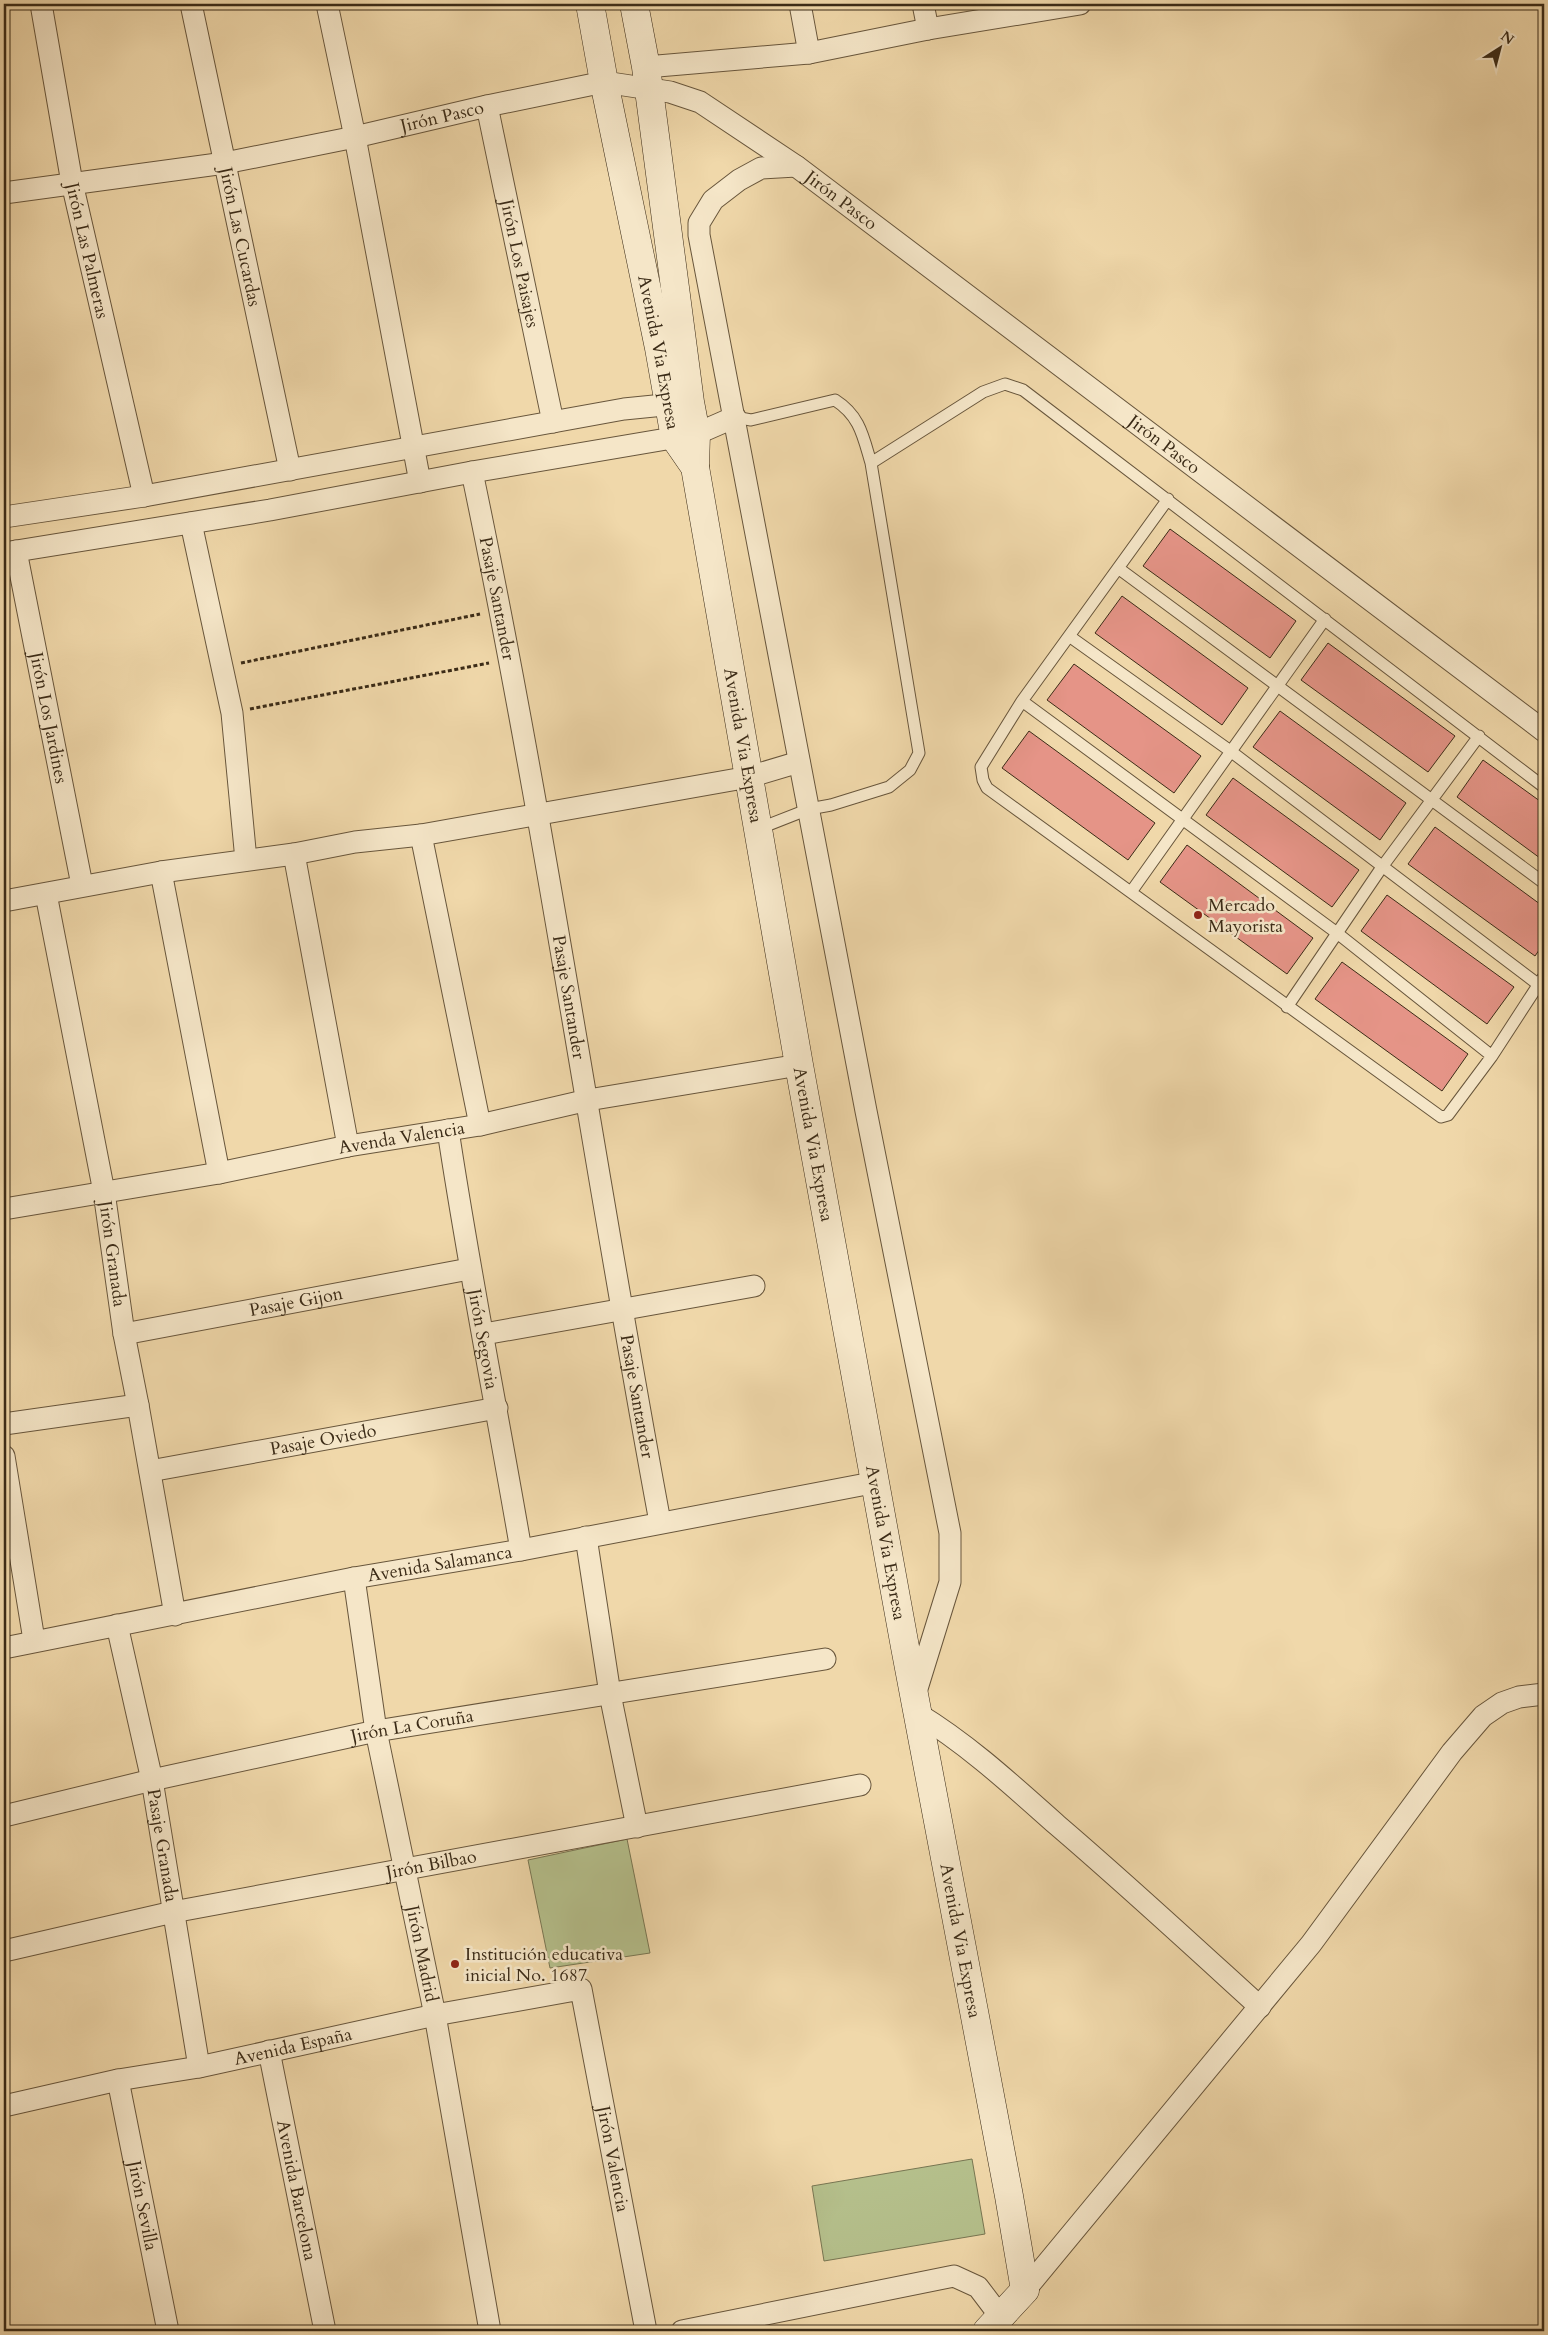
<svg xmlns="http://www.w3.org/2000/svg" width="1548" height="2335" viewBox="0 0 1548 2335" font-family="Cardo,serif">
<style>
.green{fill:#b5c08c;stroke:#787652}
.building{fill:#e59487;stroke:#3b2b17}
.lines{fill:none;stroke-linecap:round;stroke-linejoin:round}
.lane-casing{stroke:#68563c;stroke-width:13}
.street-casing{stroke:#68563c;stroke-width:23}
.secondary-casing{stroke:#3b2b17;stroke-width:29}
.path{stroke:#3b2b17;stroke-width:3;stroke-dasharray:4 2.5;stroke-linecap:butt}
.lane{stroke:#f5e6c8;stroke-width:11}
.street{stroke:#f5e6c8;stroke-width:21}
.secondary{stroke:#f5e6c8;stroke-width:28}
.poi-dot{fill:#8f2418;stroke:#f5e6c8;stroke-width:2}
.labels{text-anchor:middle;stroke-width:5;stroke-linejoin:round;paint-order:stroke}
.street-label{font-size:18px;fill:#3b2b17;stroke:#f5e6c8}
.poi-label{font-size:18px;fill:#3b2b17;stroke:#f5e6c8;text-anchor:start}
</style>
<rect width="100%" height="100%" fill="#f0d8aa"/>
<filter id="stains"><feTurbulence type="fractalNoise" baseFrequency=".004" numOctaves="4"/><feColorMatrix values="0 0 0 0 .2 0 0 0 0 .09 0 0 0 0 .02 0 0 0 .5 -.17"/></filter>
<radialGradient id="worn" r=".72"><stop offset=".6" stop-color="#630" stop-opacity="0"/><stop offset="1" stop-color="#630" stop-opacity=".3"/></radialGradient>
<path class="green" d="M627 1839 650 1953 550 1968 528 1860Z
M972 2159 985 2234 824 2261 812 2186Z"/>
<path class="building" d="M1170 529 1296 621 1270 658 1143 566Z
M1122 596 1248 688 1222 725 1095 633Z
M1328 643 1455 736 1428 772 1301 680Z
M1074 664 1201 756 1174 793 1047 700Z
M1280 711 1406 803 1380 840 1253 747Z
M1029 731 1155 823 1128 860 1002 768Z
M1483 760 1544 804V861L1457 797Z
M1233 778 1359 870 1332 907 1206 815Z
M1435 827 1544 907V943L1535 956 1408 864Z
M1187 845 1313 938 1287 974 1160 882Z
M1387 895 1514 987 1487 1024 1361 931Z
M1342 962 1468 1054 1442 1091 1315 999Z"/>
<g class="lines">
<g class="lane-casing">
<path id="lane" d="M735 417 751 420 835 400C860 416 863 436 871 463L983 392 1005 384 1023 390 1544 787
M1168 499 1022 701 981 767 983 780 987 788 1441 1117 1448 1115 1492 1056 1544 976
M1118 568 1544 883
M1069 636 1229 750 1539 985
M1022 701 1337 933 1492 1056
M758 829 809 809 831 805 889 787 910 770 919 753 871 463
M1131 892 1325 619
M1287 1007 1382 867 1479 736"/>
</g>
<g class="street-casing">
<g id="street">
<path id="s1" d="M41 4 72 183 144 496"/>
<path id="s2" d="M191 4 290 470"/>
<path d="M327 4 355 137 420 482"/>
<path d="M800 4 809 53"/>
<path d="M923 4 928 29"/>
<path d="M646 67 809 53 928 29 1080 4"/>
<path id="s3" d="M487 106 553 422"/>
<path d="M796 166 761 168 739 180 713 200 699 223V235L866 1111 950 1533V1582L915 1695"/>
<path id="s4" d="M4 193 225 163 355 137 487 106 604 82 670 92 700 102 796 166 1544 731"/>
<path id="s5" d="M472 472C545 820 595 1173 660 1522"/>
<path d="M4 517 144 496 624 409 684 403"/>
<path d="M191 523 232 713 246 860"/>
<path id="s6" d="M16 551 82 885"/>
<path d="M4 553 270 510 472 472 696 434 735 417"/>
<path d="M421 835 480 1125"/>
<path d="M294 854 348 1146"/>
<path d="M161 872 219 1173"/>
<path id="s7" d="M46 894 104 1192 124 1334 138 1405 175 1615"/>
<path d="M4 901 161 872 294 854 355 842 421 835 749 777 799 762"/>
<path id="s8" d="M448 1130C469 1270 497 1410 521 1550"/>
<path id="s9" d="M4 1209 219 1173 348 1146 480 1125 588 1100 799 1065"/>
<path id="s10" d="M124 1334 469 1269"/>
<path d="M484 1334 754 1286"/>
<path d="M4 1424 138 1405"/>
<path d="M4 1456 34 1640"/>
<path id="s11" d="M150 1471 497 1408"/>
<path d="M586 1537 610 1694 637 1827"/>
<path id="s12" d="M354 1578 376 1731 435 2015 490 2331"/>
<path id="s13" d="M117 1625 152 1780 199 2067"/>
<path id="s14" d="M4 1648 354 1578 521 1550 877 1482"/>
<path d="M918 1714C969 1745 1013 1786 1057 1825 1126 1884 1193 1946 1260 2007"/>
<path id="s15" d="M4 1816 152 1780 376 1731 825 1659"/>
<path id="s16" d="M4 1951 173 1912 860 1785"/>
<path id="s17" d="M269 2051 325 2331"/>
<path id="s18" d="M118 2080 168 2331"/>
<path id="s19" d="M4 2106 118 2080 199 2067 435 2015 581 1989 646 2331"/>
<path d="M1025 2290 1311 1944 1452 1752 1483 1716 1502 1703 1519 1697 1544 1694"/>
<path d="M682 2331 954 2276 978 2287 1000 2316"/>
</g>
</g>
<g class="secondary-casing">
<g id="secondary">
<path id="s20" d="M590 4 604 82 659 348 675 438 695 467 799 1065 905 1647 1009 2196 1025 2290 987 2331"/>
<path d="M634 4 646 67 690 402 696 434 695 467"/>
</g>
</g>
<path class="path" d="M241 663 480 614
M250 709 489 663"/>
<use href="#lane" class="lane"/>
<use href="#street" class="street"/>
<use href="#secondary" class="secondary"/>
</g>
<g class="poi-dot">
<circle cx="1198" cy="915" r="5"/>
<circle cx="455" cy="1964" r="5"/>
</g>
<g class="labels">
<g class="street-label">
<text dy="6" stroke="none"><textPath href="#s4" startOffset="445">Jirón Pasco</textPath></text>
<text dy="6" stroke="none"><textPath href="#s4" startOffset="881">Jirón Pasco</textPath></text>
<text dy="6" stroke="none"><textPath href="#s2" startOffset="238">Jirón Las Cucardas</textPath></text>
<text dy="6" stroke="none"><textPath href="#s1" startOffset="251">Jirón Las Palmeras</textPath></text>
<text dy="6" stroke="none"><textPath href="#s3" startOffset="161">Jirón Los Paisajes</textPath></text>
<text dy="6" stroke="none"><textPath href="#s20" startOffset="355">Avenida Via Expresa</textPath></text>
<text dy="6" stroke="none"><textPath href="#s4" startOffset="1286">Jirón Pasco</textPath></text>
<text dy="6" stroke="none"><textPath href="#s5" startOffset="129">Pasaje Santander</textPath></text>
<text dy="6" stroke="none"><textPath href="#s6" startOffset="170">Jirón Los Jardines</textPath></text>
<text dy="6" stroke="none"><textPath href="#s20" startOffset="760">Avenida Via Expresa</textPath></text>
<text dy="6" stroke="none"><textPath href="#s5" startOffset="534">Pasaje Santander</textPath></text>
<text dy="6" stroke="none"><textPath href="#s9" startOffset="404">Avenda Valencia</textPath></text>
<text dy="6" stroke="none"><textPath href="#s20" startOffset="1165">Avenida Via Expresa</textPath></text>
<text dy="6" stroke="none"><textPath href="#s7" startOffset="366">Jirón Granada</textPath></text>
<text dy="6" stroke="none"><textPath href="#s10" startOffset="175">Pasaje Gijon</textPath></text>
<text dy="6" stroke="none"><textPath href="#s8" startOffset="212">Jirón Segovia</textPath></text>
<text dy="6" stroke="none"><textPath href="#s5" startOffset="939">Pasaje Santander</textPath></text>
<text dy="6" stroke="none"><textPath href="#s11" startOffset="176">Pasaje Oviedo</textPath></text>
<text dy="6" stroke="none"><textPath href="#s20" startOffset="1570">Avenida Via Expresa</textPath></text>
<text dy="6" stroke="none"><textPath href="#s14" startOffset="444">Avenida Salamanca</textPath></text>
<text dy="6" stroke="none"><textPath href="#s15" startOffset="418">Jirón La Coruña</textPath></text>
<text dy="6" stroke="none"><textPath href="#s13" startOffset="225">Pasaje Granada</textPath></text>
<text dy="6" stroke="none"><textPath href="#s16" startOffset="436">Jirón Bilbao</textPath></text>
<text dy="6" stroke="none"><textPath href="#s20" startOffset="1975">Avenida Via Expresa</textPath></text>
<text dy="6" stroke="none"><textPath href="#s12" startOffset="382">Jirón Madrid</textPath></text>
<text dy="6" stroke="none"><textPath href="#s19" startOffset="295">Avenida España</textPath></text>
<text dy="6" stroke="none"><textPath href="#s19" startOffset="762">Jirón Valencia</textPath></text>
<text dy="6" stroke="none"><textPath href="#s17" startOffset="142">Avenida Barcelona</textPath></text>
<text dy="6" stroke="none"><textPath href="#s18" startOffset="128">Jirón Sevilla</textPath></text>
</g>
<g class="poi-label">
<text x="1208" y="911">Mercado<tspan x="1208" dy="21">Mayorista</tspan></text>
<text x="465" y="1960">Institución educativa<tspan x="465" dy="21">inicial No. 1687</tspan></text>
</g>
</g>
<rect width="1548" height="2335" fill="none" stroke="#f0d8aa" stroke-width="20"/>
<rect x="5" y="5" width="1538" height="2325" fill="none" stroke="#3b2b17" stroke-width="2.5"/>
<rect x="10" y="10" width="1528" height="2315" fill="none" stroke="#3b2b17"/>
<g transform="translate(1500 48) rotate(36)" stroke="#f5e6c8" stroke-width="4" paint-order="stroke">
<path d="M0-4L9 19L0 12L-9 19Z" fill="#3b2b17"/>
<text y="-8" font-size="14" font-weight="bold" text-anchor="middle" fill="#3b2b17">N</text>
</g>
<rect width="100%" height="100%" filter="url(#stains)"/>
<rect width="100%" height="100%" fill="url(#worn)"/>
</svg>
